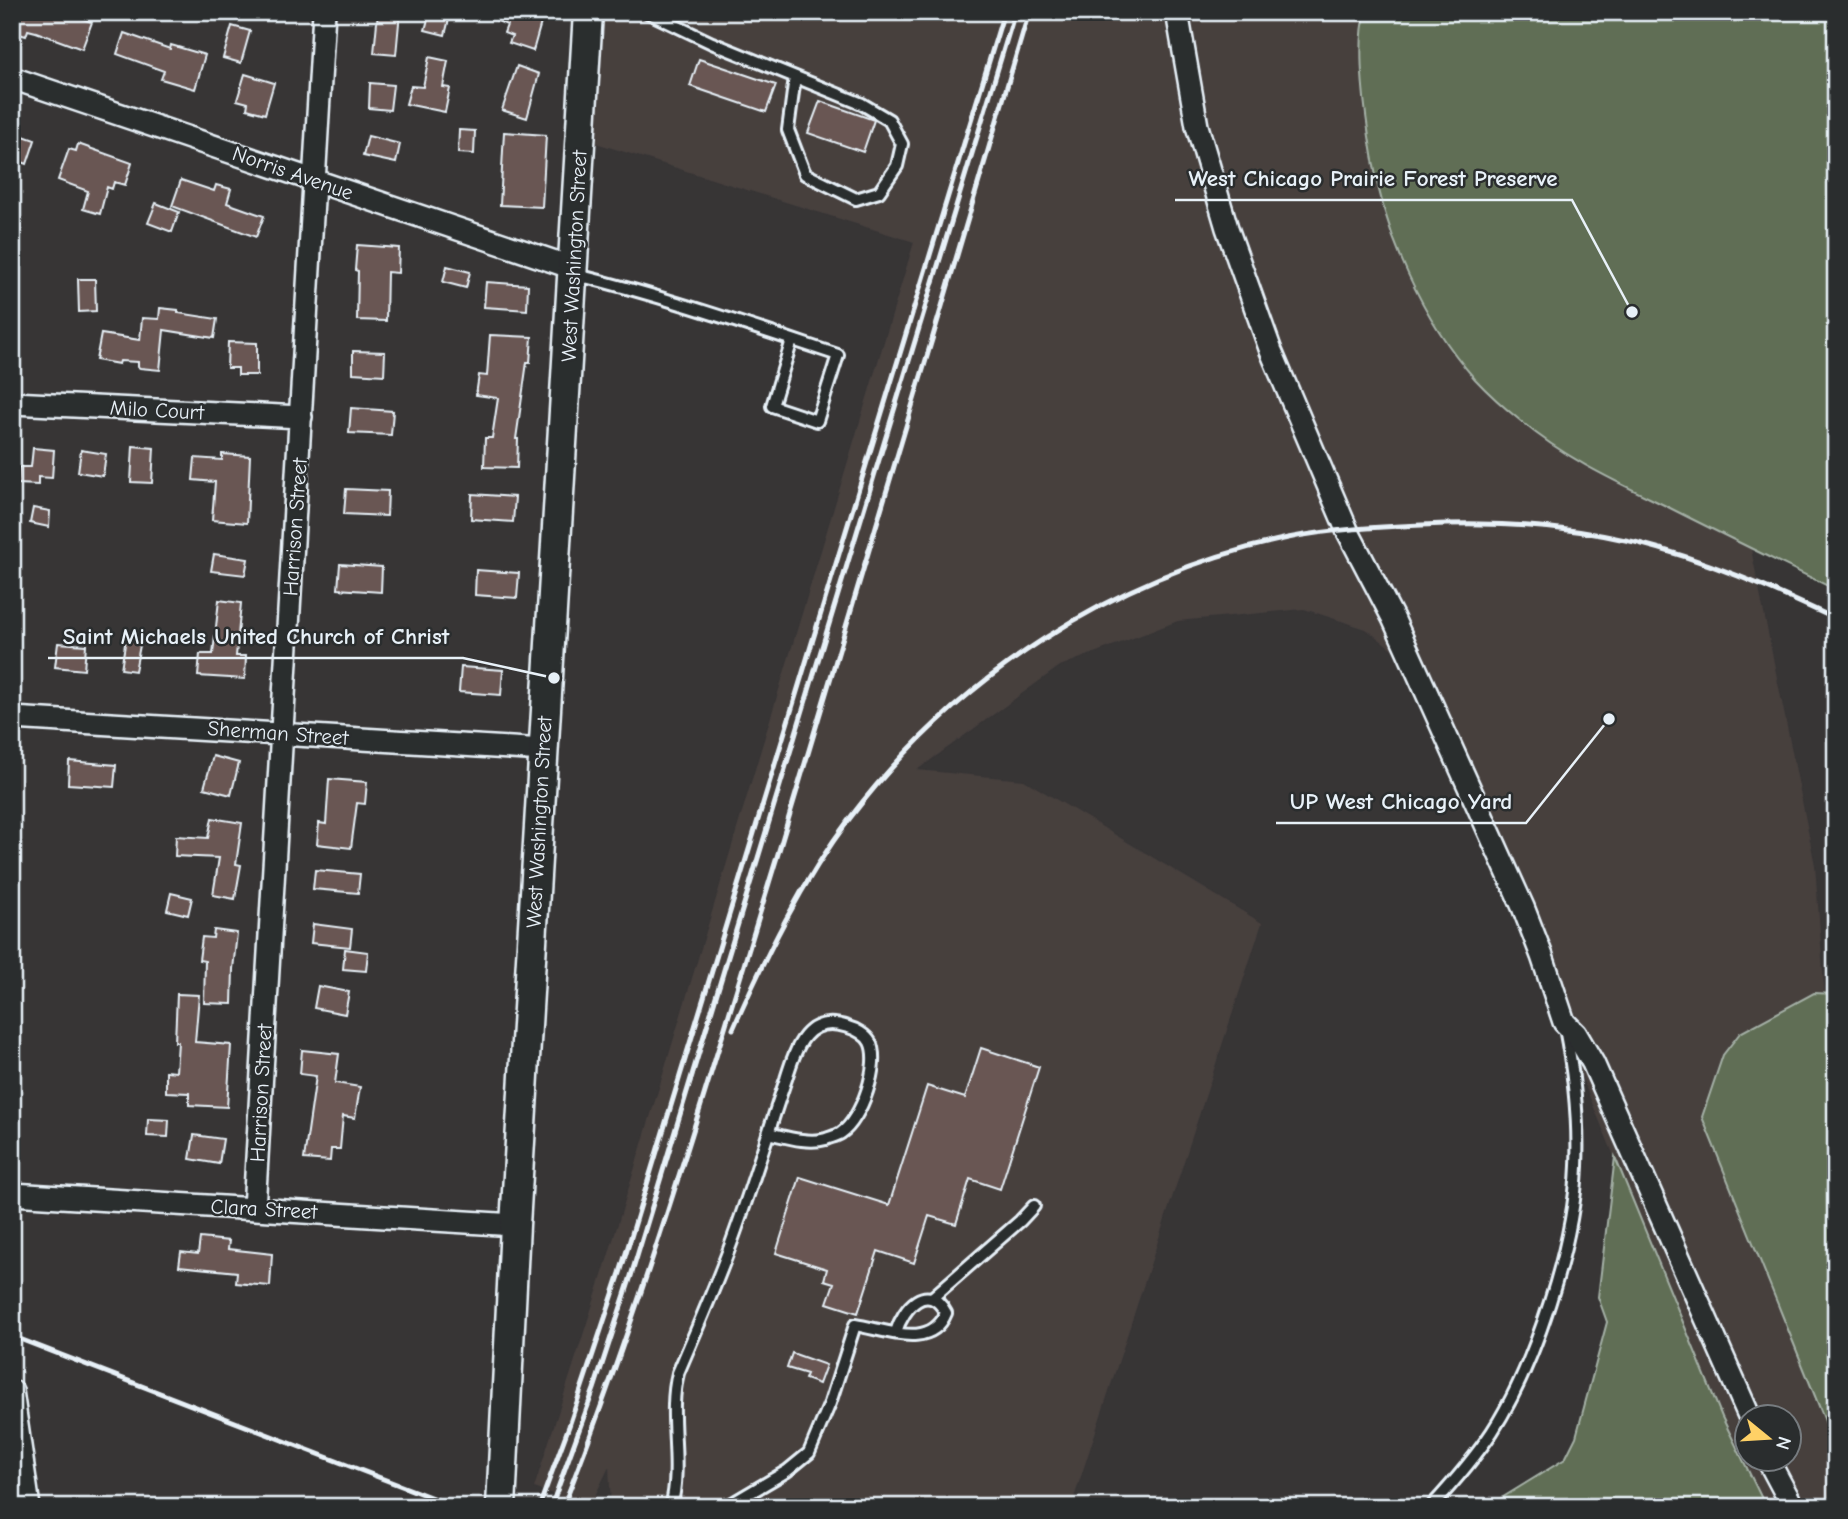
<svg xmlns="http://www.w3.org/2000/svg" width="1848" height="1519" viewBox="0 0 1848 1519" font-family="'Comic Neue',sans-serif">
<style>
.built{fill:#463f3e;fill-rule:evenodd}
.green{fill:#616e55;stroke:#a4b0a6;stroke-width:2}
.building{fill:#695753;stroke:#e8f1f8;stroke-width:2}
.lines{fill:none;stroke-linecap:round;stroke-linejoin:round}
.service-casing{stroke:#e8f1f8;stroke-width:16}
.minor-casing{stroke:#e8f1f8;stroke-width:26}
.secondary-casing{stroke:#e8f1f8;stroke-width:33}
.service{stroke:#2a2d2e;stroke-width:10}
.minor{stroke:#2a2d2e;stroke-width:21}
.secondary{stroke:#2a2d2e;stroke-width:28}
.rail{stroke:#e8f1f8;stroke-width:5}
.labels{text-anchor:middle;stroke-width:5;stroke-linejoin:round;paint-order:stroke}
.street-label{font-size:21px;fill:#e8f1f8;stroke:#2a2d2e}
.leader{fill:none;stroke:#e8f1f8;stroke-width:2.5}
.callout-dot{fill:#e8f1f8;stroke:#2a2d2e;stroke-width:2.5}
.callout-label{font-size:23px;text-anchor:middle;font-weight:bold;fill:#e8f1f8;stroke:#2a2d2e;stroke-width:5;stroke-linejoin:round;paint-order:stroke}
</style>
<rect width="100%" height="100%" fill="#373535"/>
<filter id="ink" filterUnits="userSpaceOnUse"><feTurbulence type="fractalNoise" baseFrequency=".0143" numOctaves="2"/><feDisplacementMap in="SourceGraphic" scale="14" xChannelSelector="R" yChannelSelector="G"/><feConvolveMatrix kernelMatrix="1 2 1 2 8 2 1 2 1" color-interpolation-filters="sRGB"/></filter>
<g filter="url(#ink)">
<path class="built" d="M595 12H1366L1363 21V67L1367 125 1375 178 1394 236 1417 291 1442 334 1475 379 1524 424 1596 472 1751 549 1815 865 1829 1050 1836 1304V1507H1766L1722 1417 1410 663 1366 629 1304 609 1178 621 1060 666 917 770 1024 780 1262 923 1071 1507H611L609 1467 590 1506 534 1488 607 1260 914 242 586 140ZM1746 1418H1788V1460H1746Z"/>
<path class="green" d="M1366 12H1836V590C1779 562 1721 534 1664 505 1617 482 1563 457 1522 422 1506 409 1489 394 1475 379 1422 319 1384 234 1372 155 1366 120 1355 45 1366 12Z
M1814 993 1836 994V1448L1702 1117 1723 1055 1740 1033Z
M1615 1157 1722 1417 1766 1507H1487L1565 1459 1576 1437 1607 1322 1598 1297Z"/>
<path class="building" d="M19 12H63L92 22 82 49 36 32 28 30 26 36 12 32Z
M378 12H400L396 55 374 53Z
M430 12 450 15 445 35 425 30Z
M477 12H523L542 19 533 51 509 43 512 36 504 33 507 25Z
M232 26 250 31 241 63 223 58Z
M124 33 170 49 171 45 205 55 195 89 161 79 164 71 117 54Z
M429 57 448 61 443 87 450 88 445 112 406 104 411 86 423 87Z
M699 59 776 85 766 112 690 86Z
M517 66 539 74 527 118 502 110Z
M245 74 274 83 265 114 247 109 248 103 237 100Z
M370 83 393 85 390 110 369 108Z
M820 101 874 120 863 152 808 133Z
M459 130 475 131 474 154 458 153Z
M12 132 35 140 27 164 12 158Z
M504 132 546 135 542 207 500 205Z
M368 136 400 144 396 163 363 156Z
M78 144 132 163 125 185 114 182 112 189 107 187 100 214 83 209 88 191 58 180 69 149 76 151Z
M181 180 214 191 216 185 231 189 227 203 264 216 256 237 172 206Z
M156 203 179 212 172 232 148 223Z
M357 245 399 248 398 273 387 272 386 321 357 320 358 271 355 270Z
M447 266 470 272 466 288 443 282Z
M78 279H95L96 311 79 312Z
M486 282 528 285 527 310 484 307Z
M160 308 178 310V313L217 319 214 338 164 330 160 370 140 368 138 367V362L120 361 119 364 96 360 101 334 140 340 142 318 159 319Z
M490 335 532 337 530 362H527L516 439H518L517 468 484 467 485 438H492L498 398 476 395 479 375 487 376Z
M228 342 257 343V375H238V368H227Z
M353 351 385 352 384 375 353 373Z
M351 408 393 411 391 435 349 433Z
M133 446 154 448 152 483 131 482Z
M33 448 54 450 52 478 38 477V485L18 484 19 467H31Z
M81 450 106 454 103 476 78 472Z
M222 454 250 456 247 523 212 520 215 482 193 480 195 458 222 460Z
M346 489 388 491 387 516 344 514Z
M472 494 515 497 513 522 471 519Z
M33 508 50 511 49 527 30 523Z
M214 554 248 559 245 575 211 571Z
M340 564 382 567 381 592 338 589Z
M476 570 519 573 517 598 475 595Z
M219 600 241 603 236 656H246L245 679 198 676 200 654H213Z
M127 632 142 635 135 671 121 669Z
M58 643 86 645 84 670 55 667Z
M461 667 503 670 501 695 459 692Z
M213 756 239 763 231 795 204 788Z
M69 761 116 765 114 787 68 784Z
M329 779 367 782 365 804 357 803 351 848 317 844 319 823 326 824Z
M212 818 242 823 236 864 241 865 235 899 213 895 219 858 175 856 176 836 208 838Z
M315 870 360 874 358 893 313 889Z
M171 893 192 898 188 915 167 910Z
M313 924 352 929 350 947 311 943Z
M214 930 237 933 233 969 232 1004 204 1003 205 961 199 960 202 937 213 938Z
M345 949 368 952 366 971 343 969Z
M318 986 349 992 345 1014 314 1008Z
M177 994 199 995 195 1042 231 1045 227 1107 189 1105V1093L166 1092V1071L176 1072 178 1042H175Z
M981 1048 1039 1067 1000 1189 970 1179 956 1224 929 1216 914 1263 878 1251 858 1313 827 1303 834 1283 824 1280 827 1269 776 1253 800 1177 889 1205 927 1086 965 1098Z
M302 1050 339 1054 335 1083 360 1087 355 1118 343 1116 340 1149H331L330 1161 304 1159 316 1076 300 1074Z
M148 1119 169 1120 168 1137 147 1136Z
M194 1135 223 1139 219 1164 190 1159Z
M200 1238 229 1241 228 1249 272 1254 270 1286 236 1283 237 1272 179 1266 181 1252 198 1254Z
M792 1353 826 1365 819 1384 805 1379 807 1374 787 1368Z"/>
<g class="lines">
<g class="service-casing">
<path id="service" d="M647 12 712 43 862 104 889 120 902 144 897 166 879 192 856 199 805 174 788 130 795 77
M573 274C663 296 750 326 838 355L817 421 772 406 792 340
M933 1297 1020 1221 1034 1206
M671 1507C683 1463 667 1417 678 1373 698 1326 719 1279 736 1230 754 1180 769 1129 786 1079 796 1047 807 1013 848 1027 856 1029 866 1035 870 1042 881 1064 861 1120 841 1133 837 1136 830 1137 826 1139 808 1144 786 1137 768 1133
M726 1507 787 1471 809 1453 830 1403 855 1325C887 1330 931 1350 946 1313 928 1279 903 1308 896 1332
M1431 1507C1453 1483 1474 1459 1492 1432 1535 1365 1574 1245 1577 1166 1579 1120 1574 1074 1565 1028"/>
</g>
<g class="minor-casing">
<path id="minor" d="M1177 12 1197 126 1227 228 1271 351 1347 530 1393 618 1523 907 1542 956 1564 1022 1576 1034 1593 1063 1750 1418
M12 78 573 268
M12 403 301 417
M12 718 544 750
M12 1194 515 1225
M254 1209 324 12
M12 1391 29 1507
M1768 1460 1793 1507"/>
</g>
<g class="secondary-casing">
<path id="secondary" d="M501 1507 515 1225 588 12"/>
</g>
<use href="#service" class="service"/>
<use href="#minor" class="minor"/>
<use href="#secondary" class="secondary"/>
<path class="rail" d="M733 1029C766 955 801 883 850 818 957 677 1115 574 1288 538 1332 529 1377 527 1422 525 1493 521 1566 526 1635 542 1706 560 1770 588 1836 619
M12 1336 456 1507
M539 1507 569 1426 620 1273 1004 12
M551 1507 594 1389 631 1276 1015 12
M563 1507C647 1294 710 1075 777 857 862 575 946 294 1029 12"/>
</g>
</g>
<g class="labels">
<g class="street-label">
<text transform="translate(293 173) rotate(19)" y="7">Norris Avenue</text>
<text transform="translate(574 256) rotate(-87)" y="7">West Washington Street</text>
<text transform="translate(157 410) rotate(3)" y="7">Milo Court</text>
<text transform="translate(295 527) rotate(-86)" y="7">Harrison Street</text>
<text transform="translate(278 733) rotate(4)" y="7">Sherman Street</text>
<text transform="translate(539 822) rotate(-87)" y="7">West Washington Street</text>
<text transform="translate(261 1093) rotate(-87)" y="7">Harrison Street</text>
<text transform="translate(264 1209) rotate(3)" y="7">Clara Street</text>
</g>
</g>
<path class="leader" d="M1632 312L1572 200H1175M554 678L463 658H48M1609 719L1526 823H1276"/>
<g class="callout-dot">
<circle cx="1632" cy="312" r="7"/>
<circle cx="554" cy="678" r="7"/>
<circle cx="1609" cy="719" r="7"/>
</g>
<g class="callout-label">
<text x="1373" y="186">West Chicago Prairie Forest Preserve</text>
<text x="256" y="644">Saint Michaels United Church of Christ</text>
<text x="1401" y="809">UP West Chicago Yard</text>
</g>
<rect width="1848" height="1519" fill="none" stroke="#2a2d2e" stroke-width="42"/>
<rect x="21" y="21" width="1806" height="1477" fill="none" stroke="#e8f1f8" stroke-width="2.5" filter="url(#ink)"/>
<g transform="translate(1768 1438) rotate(108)"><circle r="33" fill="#2a2d2e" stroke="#767b7f" stroke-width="2"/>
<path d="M0-5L12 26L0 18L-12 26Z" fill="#ffd166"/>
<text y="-10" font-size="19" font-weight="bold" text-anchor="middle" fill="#e8f1f8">N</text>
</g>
</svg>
